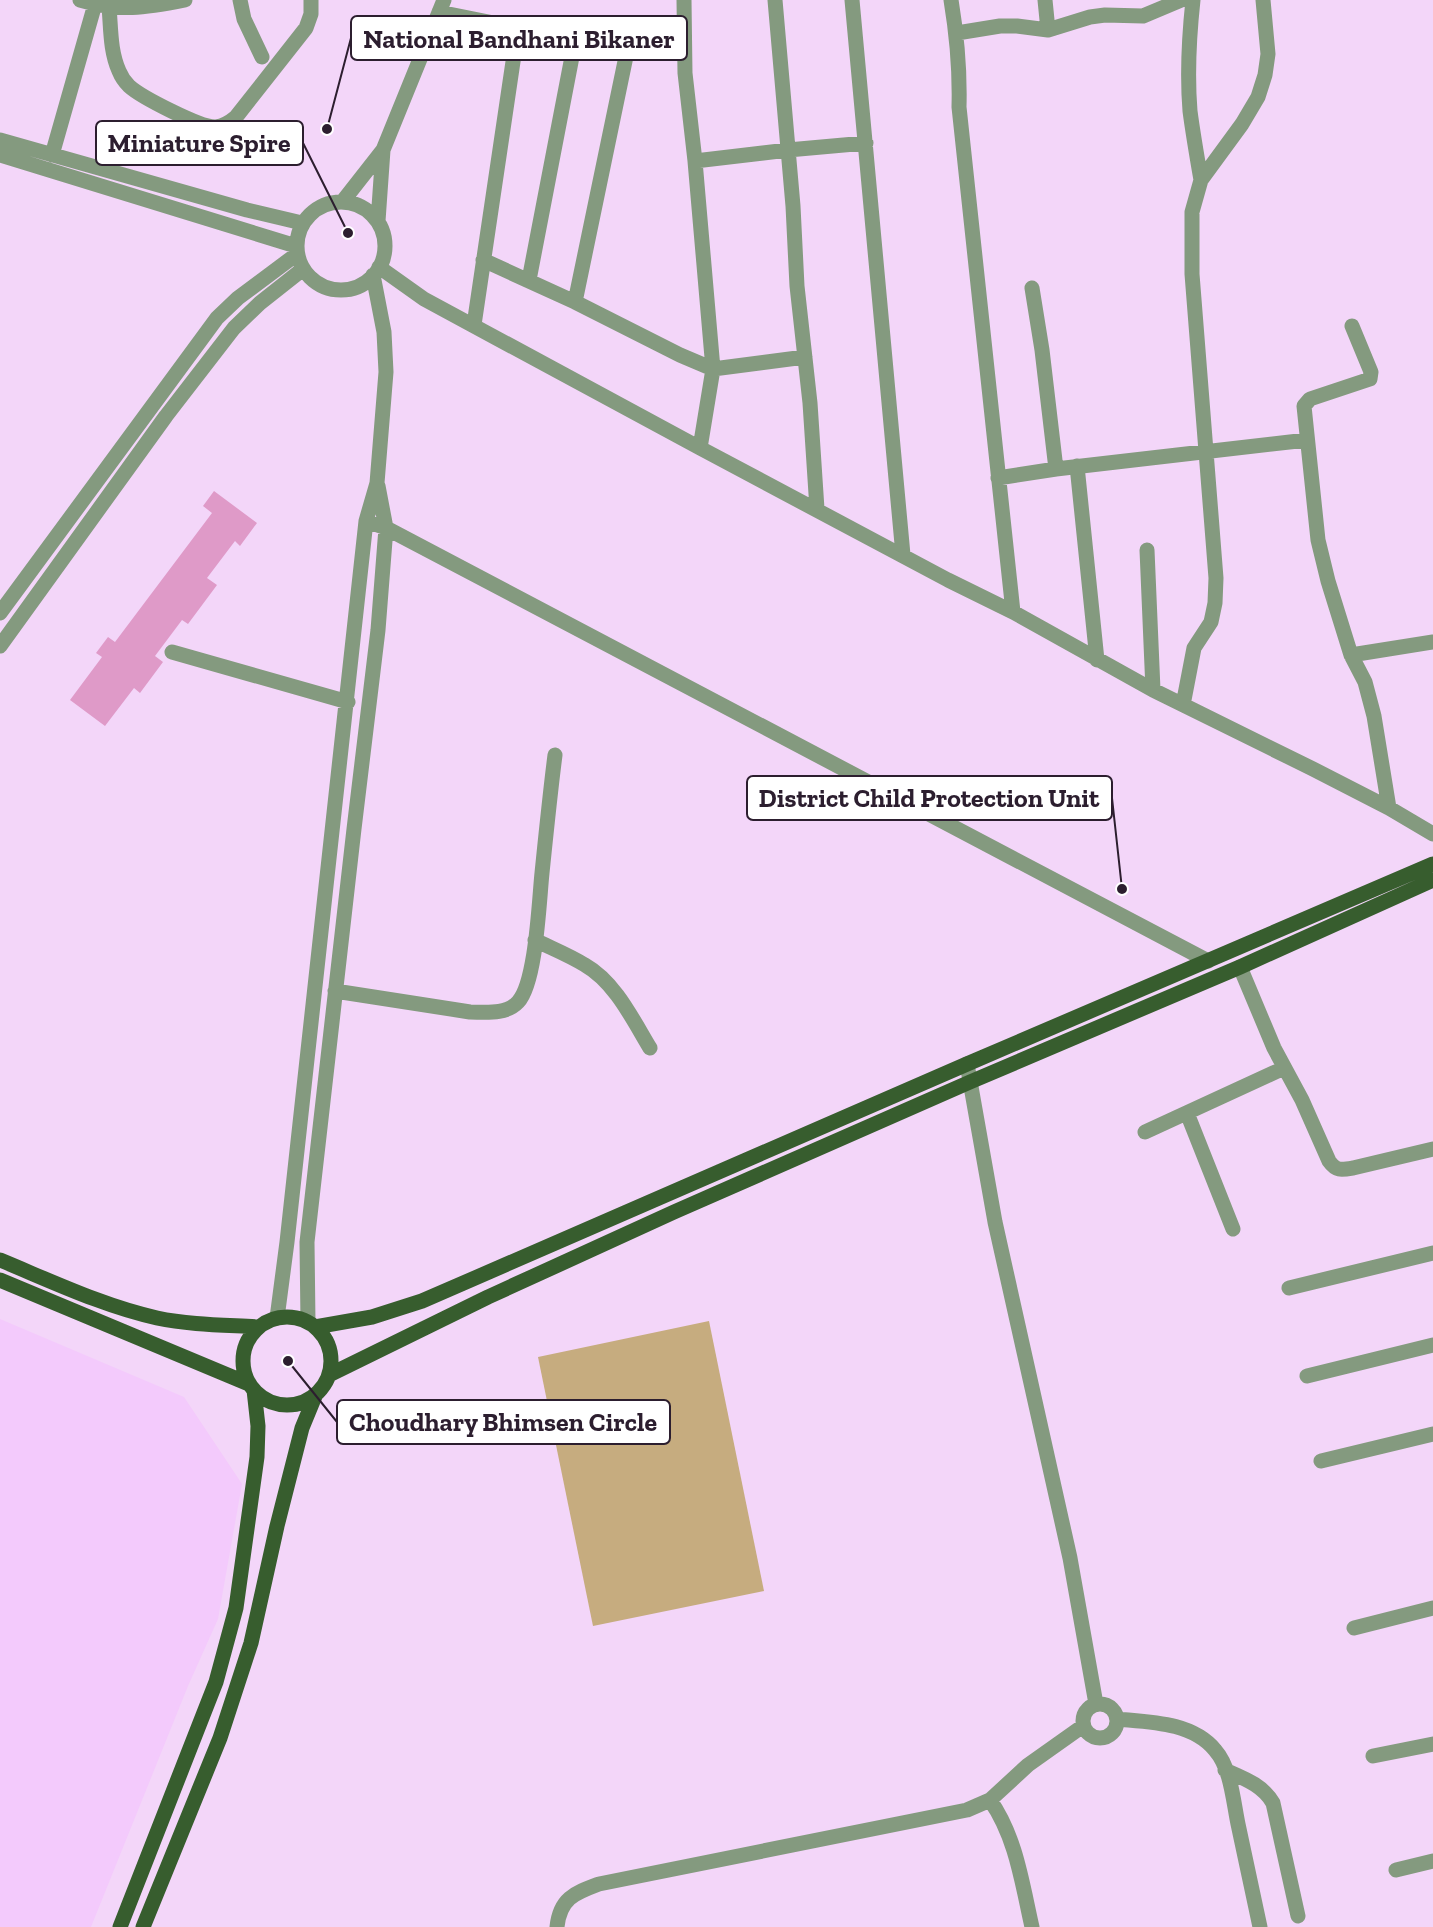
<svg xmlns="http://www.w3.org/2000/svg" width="1433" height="1927" viewBox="0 0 1433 1927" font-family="'Zilla Slab',serif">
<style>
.built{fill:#f3cafc}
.green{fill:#c6ac7f}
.building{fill:#df9ac8}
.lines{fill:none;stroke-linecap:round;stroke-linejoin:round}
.minor{stroke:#849a7f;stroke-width:15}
.major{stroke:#375d2e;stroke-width:15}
.leader{fill:none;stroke:#2c1e2f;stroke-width:2}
.callout-dot{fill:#2c1e2f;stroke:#fff;stroke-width:2}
.callout{fill:#fff;stroke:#2c1e2f;stroke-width:2}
.callout-label{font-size:26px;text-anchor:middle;font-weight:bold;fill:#2c1e2f}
</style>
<rect width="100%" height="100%" fill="#f3d6f9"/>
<path class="built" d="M0 1319 184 1397 242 1484 218 1619 188 1686 91 1927H0Z"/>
<path class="green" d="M709 1321 764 1591 593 1626 538 1357Z"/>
<path class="building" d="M214 491 257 523 240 546 235 541 207 578 217 585 188 624 182 620 155 656 163 662 140 693 134 688 105 726 70 700 102 657 96 653 108 637 115 642 212 513 203 506Z"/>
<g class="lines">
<path class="minor" d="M80 0C120 12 145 8 185 0
M240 0 244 19 262 57
M684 0 685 73 695 161 713 369 700 448
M775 0 793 206 797 286 810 403 817 509
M852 0 903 555
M951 0C957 36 960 70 959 107L1013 612
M1045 0 1048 30
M1193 0C1189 37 1187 74 1190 111 1193 134 1197 157 1201 180
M109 7C111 29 110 51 119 71 121 76 125 82 129 86 141 97 201 128 216 127 224 126 230 122 236 117L306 28 311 14V0
M439 12 518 28 576 36 684 47
M957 33 1000 26H1017L1048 30 1090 17 1105 15 1143 16 1181 0
M0 140 247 210 302 223
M0 155 296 246
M52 155 95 4
M695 161 788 150 866 143
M343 201 383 150 444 0
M297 246a44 44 0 1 1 88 0a44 44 0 1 1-88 0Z
M378 221 383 150
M483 260 575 302 680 355 713 369 805 357
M379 267 424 299 700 448 948 580 1013 612 1153 690 1313 769 1389 808 1433 834
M529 280 576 36
M1032 288 1042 350 1056 469
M575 302 629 42
M474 325 518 28
M1352 326 1371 372 1370 379 1310 399 1304 406 1318 540 1328 581 1351 655 1365 682 1374 716 1389 808
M1077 466 1097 660
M998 478 1056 469 1307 440
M366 521 386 528 1208 961
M1147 550 1153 690
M0 613 217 318 238 298 297 254
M0 646 166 416 234 328 260 303 303 269
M172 652 348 702
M1351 655 1433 642
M1183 705 1194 648 1211 622 1215 603 1216 578 1192 274V212L1201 180 1242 124 1258 97 1265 75 1268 54 1263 0
M535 940C551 948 569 955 585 965 615 982 633 1020 650 1048
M1240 967 1274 1048 1302 1100 1329 1161C1336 1171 1341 1170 1353 1168L1433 1149
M335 991 470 1012C485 1012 506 1015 518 1002 536 983 539 902 542 873 546 834 550 794 555 755
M967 1064 995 1222 1070 1558 1096 1704
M1187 1113 1233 1229
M1145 1132 1284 1068
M1289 1288 1433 1253
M277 1318 287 1242 366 521 377 483 386 372 384 332 373 275
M308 1322 307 1242 354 829 378 630 386 528 378 486
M1307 1376 1433 1345
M1321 1461 1433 1434
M1354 1628 1433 1608
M1083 1721a17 17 0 1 1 34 0a17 17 0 1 1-34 0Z
M1117 1719C1149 1722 1192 1722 1215 1750 1231 1768 1233 1800 1238 1824 1245 1858 1253 1893 1260 1927
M1373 1756 1433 1744
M1225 1770C1243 1778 1263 1785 1273 1803L1298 1916
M990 1800C1016 1837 1022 1883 1032 1927
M1396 1870 1433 1861
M557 1927C560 1898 575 1893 599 1884L967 1810 990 1800 1028 1765 1083 1726"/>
<path class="major" d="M0 1260C51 1281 103 1306 157 1318 190 1325 225 1325 259 1327
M0 1280 249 1384
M243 1361a44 44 0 1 1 88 0a44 44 0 1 1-88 0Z
M315 1327 372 1317 422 1301 967 1064 1433 864
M329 1375 488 1297 674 1212 970 1082 1240 967 1433 880
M120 1927 216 1682 236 1608 257 1457 258 1426 254 1390
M143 1927 220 1738 251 1643 277 1526 302 1428 316 1394"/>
</g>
<path class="leader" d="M327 129L351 38M348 233L303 143M1122 889L1112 798M288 1361L337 1422"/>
<g class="callout-dot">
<circle cx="327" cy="129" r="6"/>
<circle cx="348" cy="233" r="6"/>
<circle cx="1122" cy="889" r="6"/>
<circle cx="288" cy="1361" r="6"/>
</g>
<g class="callout">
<rect x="351" y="16" width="336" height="44" rx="6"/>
<rect x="96" y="121" width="207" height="44" rx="6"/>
<rect x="747" y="776" width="365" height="44" rx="6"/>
<rect x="337" y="1400" width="333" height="44" rx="6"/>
</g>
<g class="callout-label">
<text x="519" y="48">National Bandhani Bikaner</text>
<text x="199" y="152">Miniature Spire</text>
<text x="929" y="807">District Child Protection Unit</text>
<text x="503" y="1431">Choudhary Bhimsen Circle</text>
</g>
</svg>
